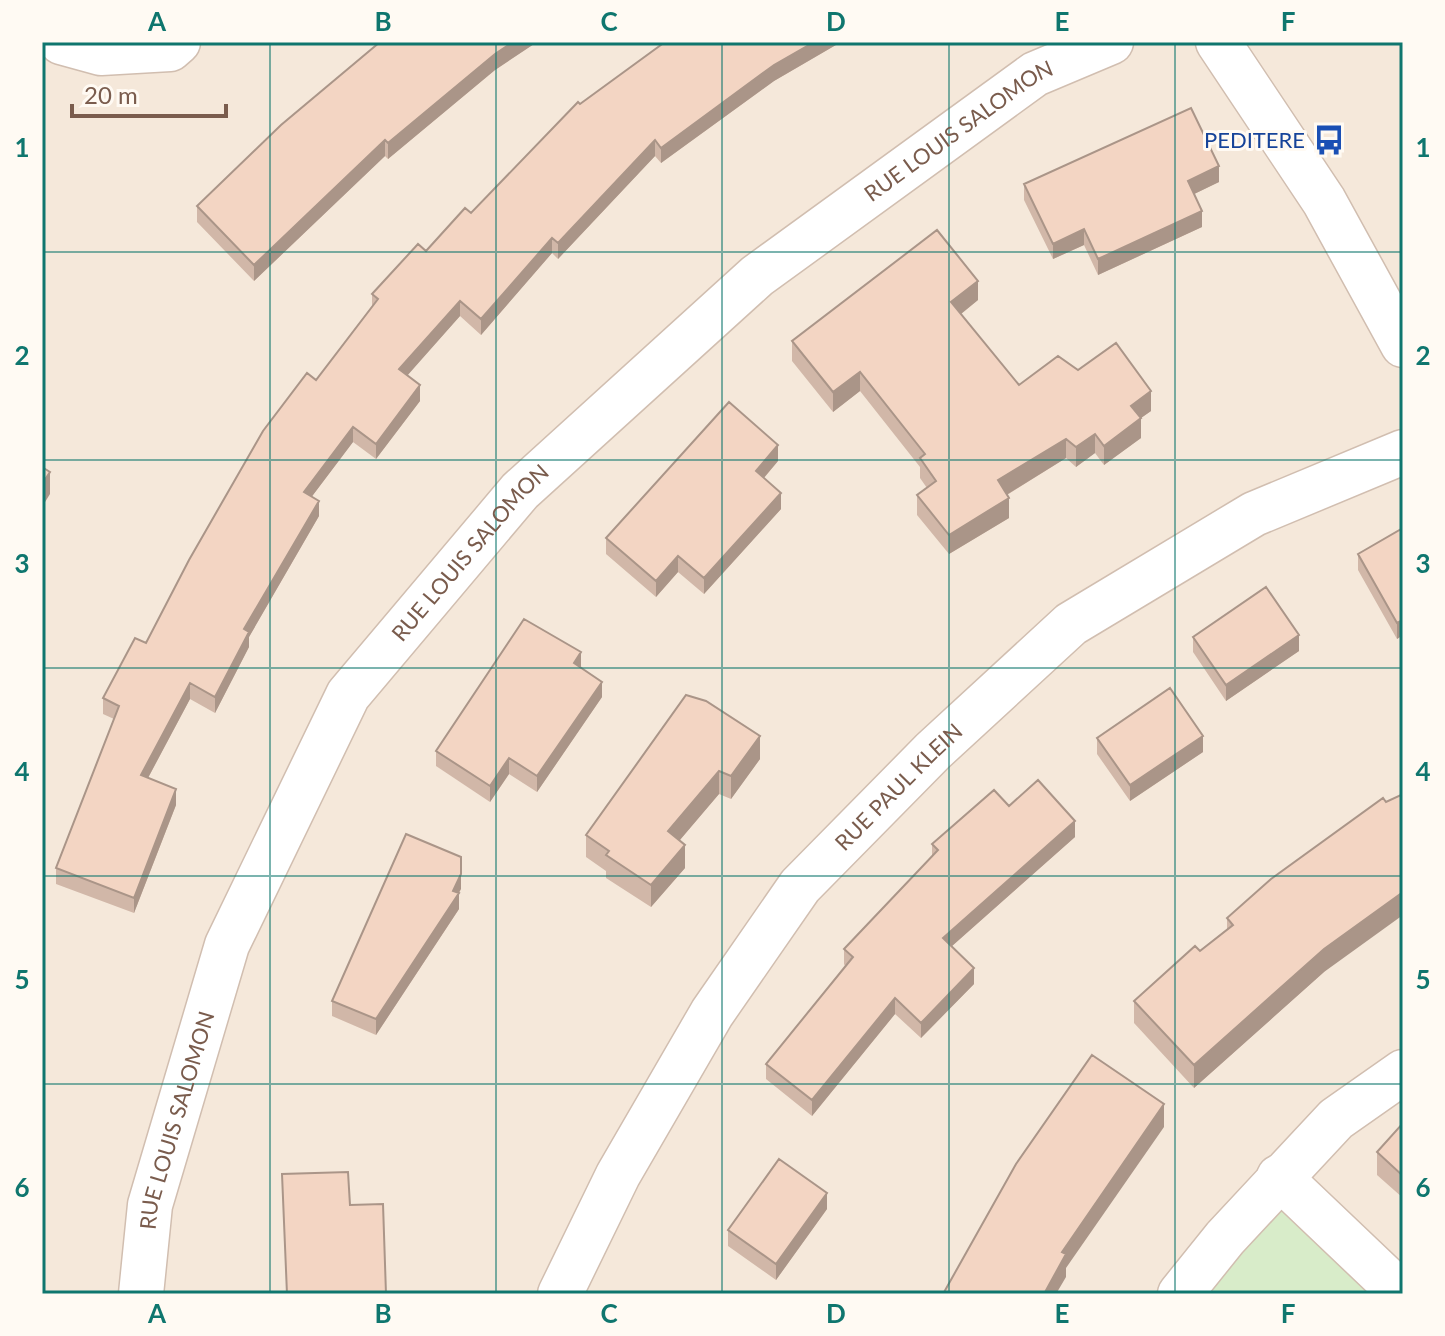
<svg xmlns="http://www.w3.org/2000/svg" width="1445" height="1336" viewBox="0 0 1445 1336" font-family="Lato,sans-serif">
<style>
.residential{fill:#f5e8da}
.green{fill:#d8ecc9}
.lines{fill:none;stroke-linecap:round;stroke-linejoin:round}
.minor-casing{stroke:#d1beb0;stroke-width:47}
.minor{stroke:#fff;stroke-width:44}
.wall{fill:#d1b7a8}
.shaded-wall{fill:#aa9588}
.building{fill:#f3d5c3;stroke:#aa9588;stroke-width:2}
.grid{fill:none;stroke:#0f766e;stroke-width:2;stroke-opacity:0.55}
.labels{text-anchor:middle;stroke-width:6;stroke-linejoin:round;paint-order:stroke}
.street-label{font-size:22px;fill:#7a5c4d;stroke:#fffaf3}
.transit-label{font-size:22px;fill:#164399;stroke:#fffaf3;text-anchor:end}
.neatline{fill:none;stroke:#0f766e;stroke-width:3}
.grid-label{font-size:26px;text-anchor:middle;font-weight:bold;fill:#0f766e}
</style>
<rect width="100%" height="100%" fill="#fdf6ec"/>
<path class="residential" d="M42 42H1403V1294H42Z"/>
<path class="green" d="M1279 1177 1402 1294H1180Z"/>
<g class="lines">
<g class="minor-casing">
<g id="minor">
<path d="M61 42 101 53 170 49 178 42"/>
<path d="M1218 42 1324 201 1403 345"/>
<path d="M1279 1177 1402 1294"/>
<path id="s1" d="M141 1294 150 1205 227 945 348 695 520 491 757 276 1035 74 1111 42"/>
<path id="s2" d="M560 1294 618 1175 712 1013 800 886 933 751 1071 624 1254 514 1403 452"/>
<path d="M1180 1294 1225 1238 1336 1119 1403 1072"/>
</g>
</g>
<use href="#minor" class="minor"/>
</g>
<path class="wall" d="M380 42H537L495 70 388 159 385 156 254 281 197 222V206Z
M665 42H841L774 81 661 163 655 156 558 259 552 253 481 335 460 316 407 375 420 401 376 459 353 442 312 496 319 516 249 637V647L215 713 190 699 148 778 176 805 134 913 56 884V868L114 719 103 714V698L146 643 316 380 372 306V294L471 213 580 104Z
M1219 182 1194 194 1202 227 1098 275 1084 245 1053 259 1024 200V184Z
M978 300 961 314 1019 385 1078 370 1151 411 1141 418V438L1104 465 1095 453 1076 467 1066 458 1007 495 1009 518 949 554 917 515V495L927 488 920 478V467L860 391 833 412 792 361V341Z
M778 461 764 478 781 509 704 594 678 572 656 597 606 554V538Z
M1403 528V635L1397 639 1358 570V554Z
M1193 637 1299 651 1226 701 1193 652Z
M581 668 602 697 537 792 509 774 490 802 436 766V751Z
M686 695 760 759 731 799 719 794 679 841 685 868 651 907 606 878V871L586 857V835Z
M1097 738 1203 752 1130 801 1097 754Z
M1386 802 1324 972 1194 1088 1134 1023V1001L1227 929V918Z
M1009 806 1075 837 952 946 974 984 921 1038 895 1014 812 1116 766 1079V1064L845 966 844 964V949L932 856V844Z
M461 889 459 893V909L376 1035 332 1016V1001Z
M1403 1123V1198L1377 1175V1152Z
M827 1209 776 1280 728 1246V1230Z"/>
<path class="shaded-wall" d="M513 42H537L495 70 388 159V143L495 54Z
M814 42H841L774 81 661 163V148L774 65Z
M385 140V156L254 281V265Z
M655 140V156L558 259V243Z
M1219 166V182L1188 197V181Z
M1202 211V227L1098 275V259Z
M1084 229V245L1053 259V244Z
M552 238V253L481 335V319Z
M978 281V300L951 322V302Z
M460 301V316L399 385V369Z
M860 372V391L833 412V392Z
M420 385V401L376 459V444Z
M1151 391V411L1131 425V406Z
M1141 418V438L1104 465V446Z
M353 427V442L304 507V492Z
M1095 434V453L1076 467V447Z
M1066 439V458L998 500V480Z
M778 445V461L756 487V471Z
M50 472V494L42 507V484Z
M781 493V509L704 594V578Z
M1009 498V518L949 554V535Z
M319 501V516L249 637V647L215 713V697L244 629Z
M678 556V572L656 597V581Z
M1403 620V635L1397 639V623Z
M1299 635V651L1226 701V685Z
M581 652V668L574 663Z
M602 682V697L537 792V776Z
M190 683V699L141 791V775Z
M760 736V759L731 799V776Z
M1203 736V752L1130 801V785Z
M509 758V774L490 802V786Z
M719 771V794L668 854V831Z
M176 789V805L134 913V898Z
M1075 821V837L943 954V938Z
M685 845V868L651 907V885Z
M461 874V889L458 894 459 893V909L376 1035V1019L453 891Z
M1403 892V915L1324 972 1194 1088V1065L1324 949Z
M974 968V984L921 1038V1023Z
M895 998V1014L812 1116V1100Z
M1164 1104V1127L1066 1268V1277L1056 1294H1044L1062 1252Z
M827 1193V1209L776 1280V1264Z"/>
<path class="building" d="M380 42H513L495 54 388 143 385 140 254 265 197 206 281 125Z
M665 42H814L774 65 661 148 655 140 558 243 552 238 481 319 460 301 399 369 420 385 376 444 353 427 304 492 319 501 244 629 249 632 215 697 190 683 141 775 176 789 134 898 56 868 119 706 103 698 135 638 146 643 189 560 263 431 307 373 316 380 378 299 372 294 418 244 426 251 465 208 471 213 578 102 580 104Z
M1191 108 1219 166 1188 181 1202 211 1098 259 1084 229 1053 244 1024 184Z
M937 230 978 281 951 302 1019 385 1058 356 1078 370 1116 343 1151 391 1131 406 1141 418 1104 446 1095 434 1076 447 1066 439 998 480 1009 498 949 535 917 495 936 481 920 458 925 454 860 372 833 392 792 341Z
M729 402 778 445 756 471 781 493 704 578 678 556 656 581 606 538Z
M42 467 50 472 42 484Z
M1403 528V620L1397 623 1358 554Z
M1266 587 1299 635 1226 685 1193 637Z
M524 619 581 652 574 663 602 682 537 776 509 758 490 786 436 751Z
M1170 688 1203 736 1130 785 1097 738Z
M686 695 706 701 760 736 731 776 719 771 668 831 685 845 651 885 606 855 609 851 586 835Z
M1038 780 1075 821 943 938 974 968 921 1023 895 998 812 1100 766 1064 853 957 844 949 938 850 932 844 994 790 1009 806Z
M1403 794V892L1324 949 1194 1065 1134 1001 1195 946 1200 951 1233 925 1227 918 1271 879 1383 798 1386 802Z
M406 834 461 857V874L453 891 459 893 376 1019 332 1001Z
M1092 1055 1164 1104 1062 1252 1066 1254 1044 1294H943L1016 1164Z
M1403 1123V1176L1377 1152Z
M779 1159 827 1193 776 1264 728 1230Z
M348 1172 350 1205 383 1204 386 1294H287L282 1174Z"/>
<path class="grid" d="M270 42V1294M496 42V1294M722 42V1294M949 42V1294M1175 42V1294M42 252H1403M42 460H1403M42 668H1403M42 876H1403M42 1084H1403"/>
<defs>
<g id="bus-bare" transform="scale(2.4)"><path d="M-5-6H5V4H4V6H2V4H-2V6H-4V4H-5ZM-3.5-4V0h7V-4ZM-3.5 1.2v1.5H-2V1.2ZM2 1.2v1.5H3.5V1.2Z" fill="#1a4fb4" stroke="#fffaf3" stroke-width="2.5" paint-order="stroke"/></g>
</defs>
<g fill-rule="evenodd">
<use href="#bus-bare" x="1329" y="140"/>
</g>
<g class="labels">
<g class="street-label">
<text dy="8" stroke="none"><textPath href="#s1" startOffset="1474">RUE LOUIS SALOMON</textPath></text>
<text dy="8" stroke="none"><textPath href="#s1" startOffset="826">RUE LOUIS SALOMON</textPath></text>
<text dy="8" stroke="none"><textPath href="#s2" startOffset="614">RUE PAUL KLEIN</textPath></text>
<text dy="8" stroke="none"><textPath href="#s1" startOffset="178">RUE LOUIS SALOMON</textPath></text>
</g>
<g class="transit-label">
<text x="1305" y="148">PEDITERE</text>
</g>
</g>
<rect width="1445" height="1336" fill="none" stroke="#fffaf3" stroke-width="88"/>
<path d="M72 104v12h154v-12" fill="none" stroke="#7a5c4d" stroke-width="4"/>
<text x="84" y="104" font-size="24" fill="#7a5c4d" stroke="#fffaf3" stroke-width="6" paint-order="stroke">20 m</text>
<rect x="44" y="44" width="1357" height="1248" class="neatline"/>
<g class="grid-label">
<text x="157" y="31">A</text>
<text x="383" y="31">B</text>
<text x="609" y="31">C</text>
<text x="836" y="31">D</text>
<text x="1062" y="31">E</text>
<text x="1288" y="31">F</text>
<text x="22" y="157">1</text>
<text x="1423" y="157">1</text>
<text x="22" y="365">2</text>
<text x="1423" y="365">2</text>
<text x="22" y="573">3</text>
<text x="1423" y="573">3</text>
<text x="22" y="781">4</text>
<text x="1423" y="781">4</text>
<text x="22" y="989">5</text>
<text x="1423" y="989">5</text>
<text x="22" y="1197">6</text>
<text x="1423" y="1197">6</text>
<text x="157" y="1323">A</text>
<text x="383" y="1323">B</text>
<text x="609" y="1323">C</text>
<text x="836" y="1323">D</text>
<text x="1062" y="1323">E</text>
<text x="1288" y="1323">F</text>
</g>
</svg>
